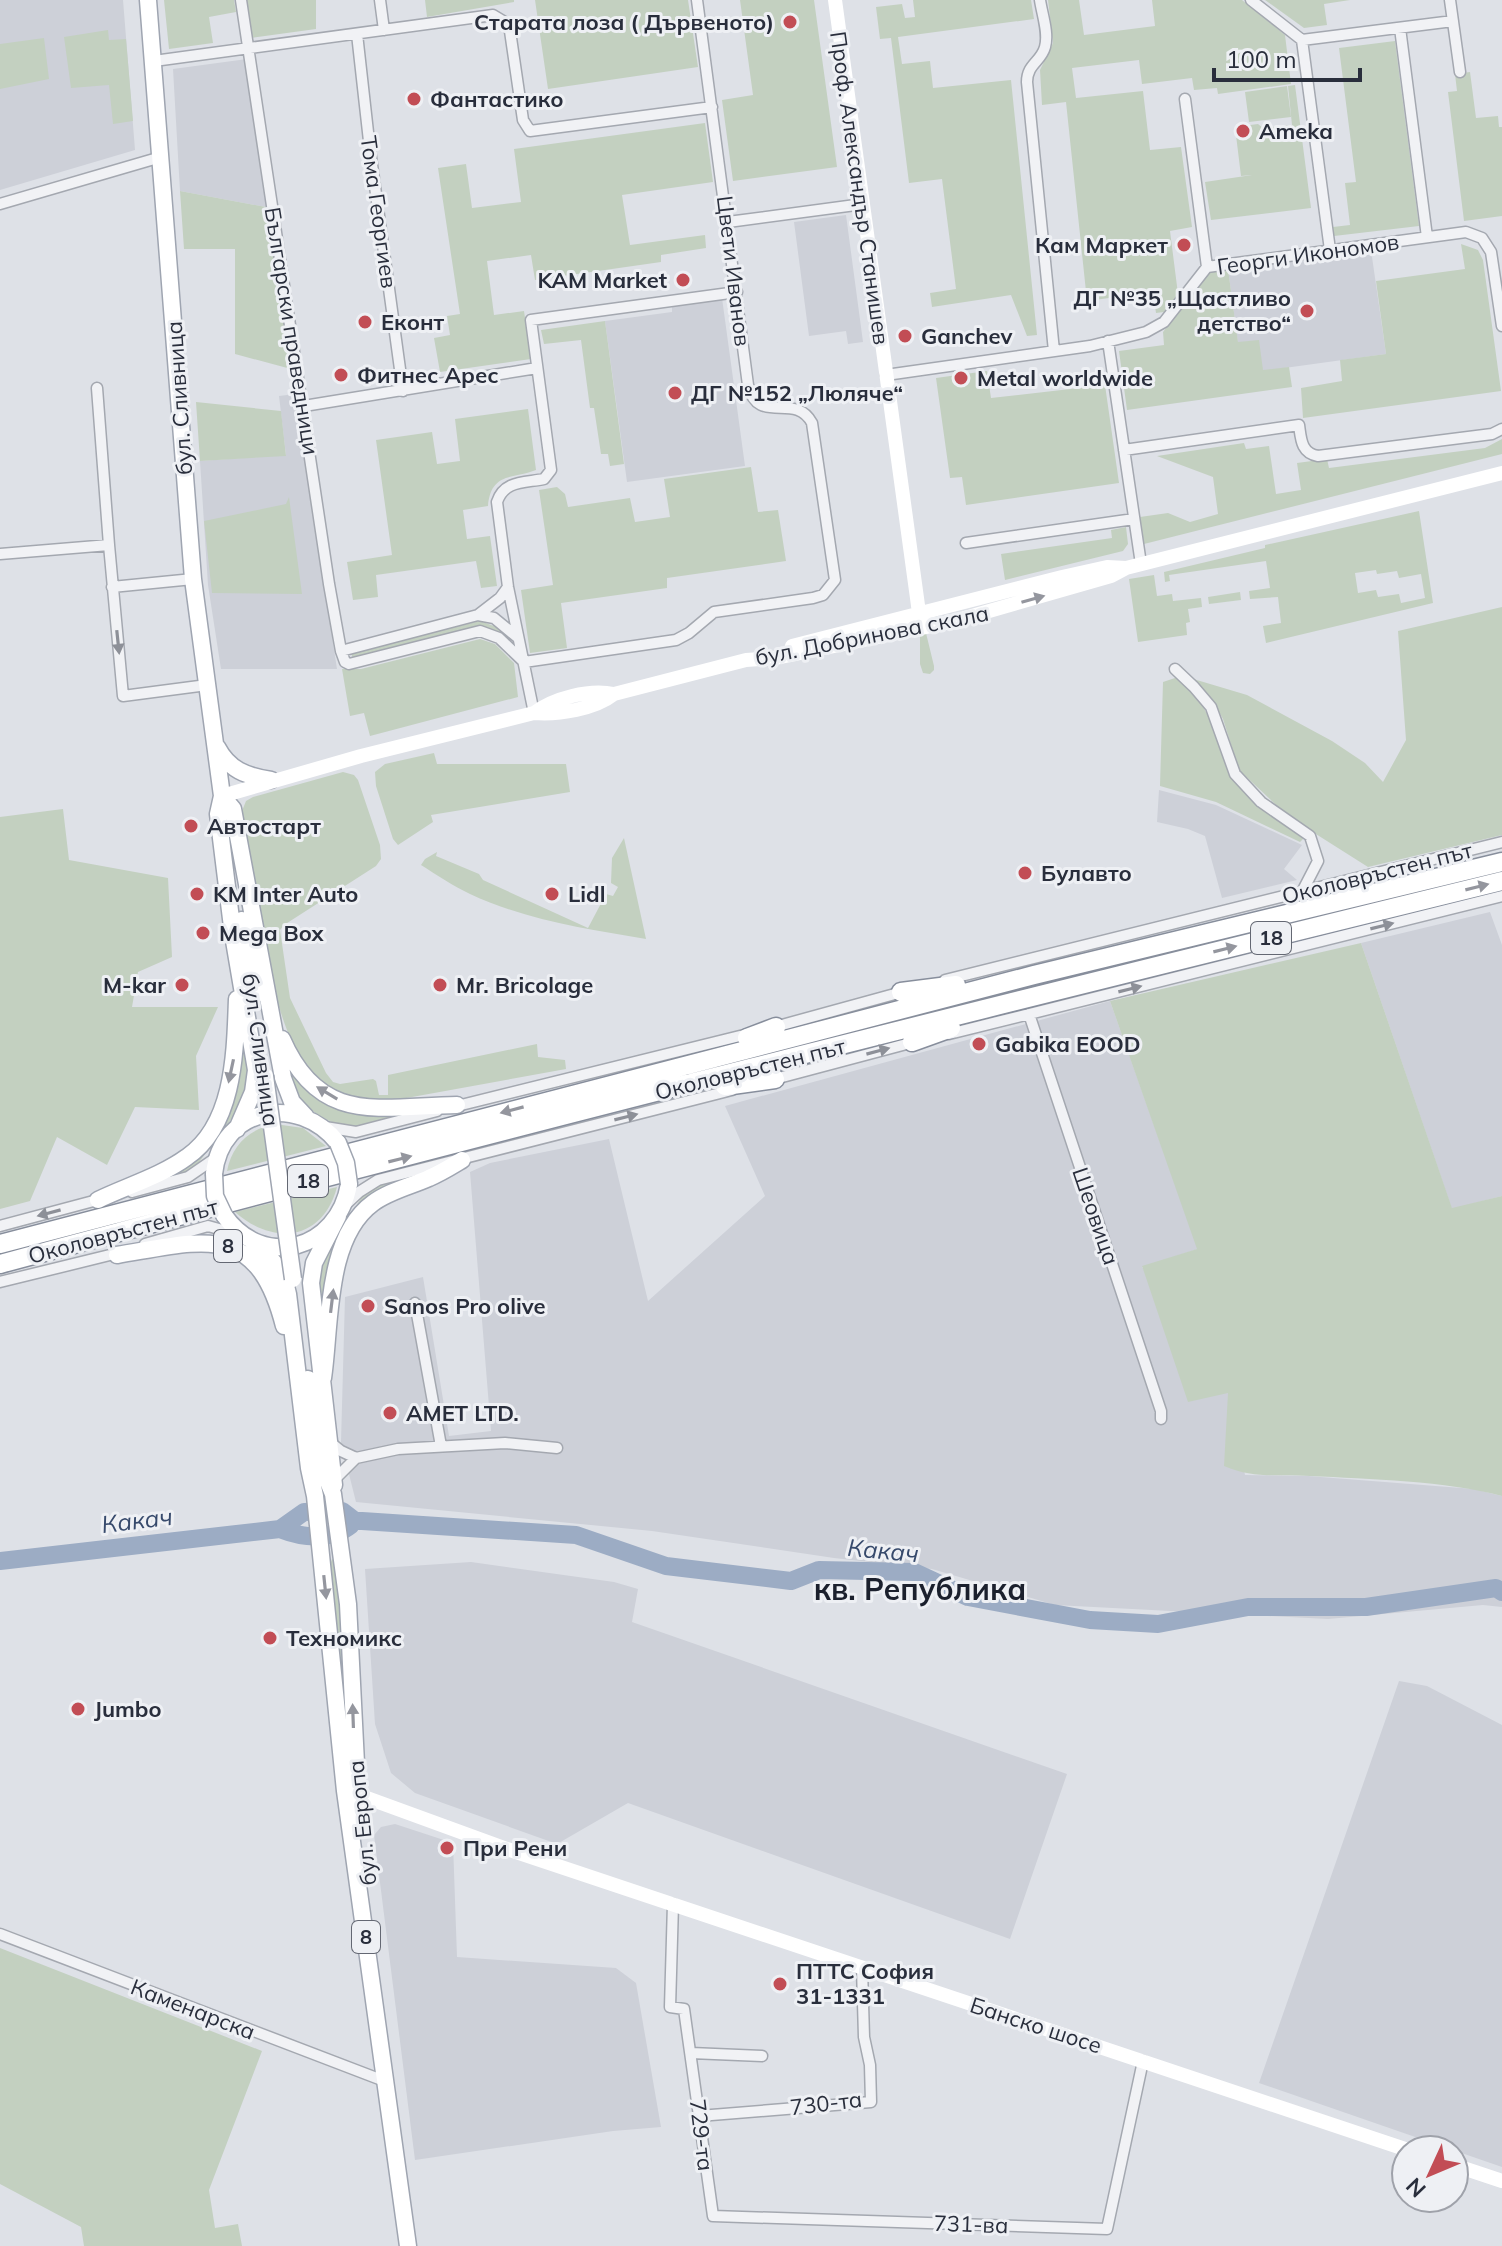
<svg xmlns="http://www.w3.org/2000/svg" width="1502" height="2246" viewBox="0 0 1502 2246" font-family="Mulish,sans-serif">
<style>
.built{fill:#cdd0d8}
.green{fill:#c3d0c0;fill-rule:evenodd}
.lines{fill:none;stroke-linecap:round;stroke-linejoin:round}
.river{stroke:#9cacc4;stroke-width:18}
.street-casing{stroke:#a4a8b0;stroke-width:13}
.primary-casing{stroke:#9fa5b1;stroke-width:19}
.highway-casing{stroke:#878e9c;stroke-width:21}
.street{stroke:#f1f2f5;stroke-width:10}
.secondary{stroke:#fff;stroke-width:14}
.primary{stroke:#fff;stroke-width:16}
.highway{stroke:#fff;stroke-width:18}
.primary-bridge-casing{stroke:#9fa5b1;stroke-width:19;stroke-linecap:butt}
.primary-bridge{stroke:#fff;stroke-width:16}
.oneway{fill:#94969e}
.oneway2{fill:#8d9098}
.poi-dot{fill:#c24d55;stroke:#eef0f4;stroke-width:3}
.labels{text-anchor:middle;stroke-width:6;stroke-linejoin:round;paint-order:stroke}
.shield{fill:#eef0f4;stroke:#646873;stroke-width:2}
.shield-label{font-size:20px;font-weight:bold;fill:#292e3c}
.poi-label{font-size:22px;font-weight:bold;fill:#292e3c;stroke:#eef0f4;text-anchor:start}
.street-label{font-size:22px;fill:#292e3c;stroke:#eef0f4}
.water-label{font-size:24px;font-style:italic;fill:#374a6c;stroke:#eef0f4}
.district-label{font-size:30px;font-weight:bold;fill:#1b202d;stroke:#eef0f4}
</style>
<rect width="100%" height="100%" fill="#dee1e7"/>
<path class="built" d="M0 0H123L135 150 0 190Z
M247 59 266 207 180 191 173 69Z
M846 215 863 342 848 344 846 331 809 336 794 222Z
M1371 250 1386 354 1263 371 1238 343 1228 269Z
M722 298 745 466 627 482 605 321 672 312V305Z
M295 394 337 669H221L208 585 200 461 286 455 279 396Z
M1159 790 1216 805 1302 845 1284 869 1297 880 1222 898 1205 836 1188 829 1157 822Z
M1490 912 1502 945V1196L1452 1209 1361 943Z
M1110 1001 1198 1249 1142 1267 1228 1393 1245 1475 1308 1476 1474 1489 1502 1496V1607L1483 1605 1328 1619 1055 1605 932 1569 834 1558 652 1531 356 1502 341 1442 345 1297 423 1277 449 1436 491 1431 470 1172 490 1163 609 1139 648 1301 765 1196 725 1106Z
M471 1562 614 1582 638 1589 632 1622 1067 1774 1010 1939 628 1803 557 1844 415 1793 391 1773 375 1724 365 1569Z
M1399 1681 1427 1686 1502 1725V2167L1259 2083Z
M395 1824 453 1843 457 1957 616 1968 636 1983 661 2127 613 2131 415 2160 374 1835 381 1827Z"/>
<path class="green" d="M164 0H234L236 12 209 17 213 43 169 49Z
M245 0H316V29L251 38Z
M425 0H514V2L427 17Z
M535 0H688L698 67 548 89Z
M740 0H814L837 167 733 181 722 100 753 95Z
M913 0H1031L1034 19 898 37 902 64 930 61 933 88 1011 80 1037 335 1027 336 1011 295 932 307 930 293 956 289 942 179 909 183 891 38 880 39 876 7 902 4 905 18 915 17Z
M1048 0H1079L1084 35 1155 26 1152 0H1242L1285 35 1291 84 1218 94 1217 88 1194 90 1192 78 1142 84 1139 60 1072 68 1076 98 1143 91 1150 150 1181 147 1192 227 1170 231 1178 294 1164 312 1156 313 1153 292 1087 301 1066 102 1042 105 1040 70 1053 43Z
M1265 0H1350L1324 4 1327 25 1304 28Z
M108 30 109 40 126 39 133 121 113 124 109 85 71 88 64 37Z
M44 38 49 79 0 89V44Z
M1395 41 1419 226 1334 236 1333 227 1350 225 1345 183 1356 182 1339 48Z
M1470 72 1476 118 1498 116 1499 127H1502V216L1464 221 1448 92 1457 91 1455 74Z
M1295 85 1311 208 1211 220 1205 182 1252 175 1241 176 1235 127 1258 124 1263 128 1292 125 1288 86Z
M1287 86 1291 117 1249 122 1245 92Z
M705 123 713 182 622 195 630 245 705 235 706 248 661 255V262L535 280 531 255 487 261 494 315 524 311 531 359 440 372 434 338 450 335 447 316 460 314 438 168 466 164 472 208 521 202 514 149Z
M180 191 266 207 291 369 235 354V249H184Z
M1461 244 1478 250 1483 260 1501 391 1303 418 1301 388 1342 381 1340 360 1386 354 1376 281 1465 269Z
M1228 269 1238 342 1259 340 1263 370 1289 367 1292 387 1127 410 1119 351 1164 345 1163 332 1209 271Z
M605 321 624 464 610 466 608 454H601L594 408H590L581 340 544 344 541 330Z
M987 371 991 398 1105 385 1119 483 966 505 962 477 950 478 936 378Z
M196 402 281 411 286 456 200 461Z
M528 409 536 470C513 479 491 472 488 506L463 510 467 539 490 536 497 586 481 588 476 561 376 575 378 597 353 600 347 562 392 555 376 440 432 432 437 464 460 461 455 419Z
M1502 439V454L1144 544 1140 517 1168 513 1190 522 1218 514 1213 477 1157 456 1244 443 1246 449 1269 446 1276 494 1301 490 1297 463 1327 459 1329 468 1485 448Z
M751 467 758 512 778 510 786 561 667 578V588L561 603 567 648 530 653 521 590 553 585 539 490 557 487 565 494 568 507 630 498 635 522 670 517 664 479Z
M289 497 302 594 212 593 204 521 286 504Z
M1419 511 1433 603 1266 643 1263 626 1281 623 1278 597 1250 599 1249 591 1270 588 1266 561 1169 575 1170 581 1165 582 1164 572 1265 548V545ZM1376 570 1377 574 1397 571 1399 578 1421 574 1425 598 1401 603 1399 594 1378 597 1376 590 1358 593 1355 573Z
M1126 527 1128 544 1123 551 1005 580 1001 554 1112 538 1111 530Z
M1154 575 1157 596 1172 594 1173 601 1201 598 1202 607 1188 609 1190 622 1186 623 1187 635 1138 642 1129 579Z
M1240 592 1241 600 1209 604 1208 597Z
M1502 607V835L1368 867 1289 817 1239 770 1223 719 1214 703 1190 678 1247 695 1332 741 1365 763 1383 782 1406 740 1398 631Z
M480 621 505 630 502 635 480 627 353 659 351 653Z
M926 633 934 666V670L930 674 923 673 920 664V634Z
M480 639 495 644 514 663 518 697 370 736 364 713 350 716 342 669H361Z
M1178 677 1199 699 1215 729 1232 777 1253 802 1301 834 1303 839 1300 842 1216 802 1160 786 1163 682Z
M434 753 437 764H566L570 792 431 815 433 822 398 845 393 839 376 786 375 772 385 764Z
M343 772 354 775 358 780 380 845 381 859 376 866 284 925 280 930 290 998 326 1073 333 1082 340 1084 373 1079 376 1081 379 1095H388V1075L537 1044 538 1057 565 1060 566 1069 390 1101C358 1101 329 1093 307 1067 269 1021 251 873 242 811L246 801 253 797Z
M63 809 69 860 168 878 172 957 138 972 132 1007H218L196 1056 199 1110 135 1107 107 1165 57 1137 30 1201 0 1209V817Z
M624 838 646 939C586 929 526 920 470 894 453 886 437 875 421 865L425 859 437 852 436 856 479 874 483 880 588 928 606 894 613 896 618 887 611 883 612 858Z
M1361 943 1452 1208 1502 1196V1496C1446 1481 1369 1479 1310 1476 1277 1474 1254 1479 1224 1466L1228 1393 1188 1402 1142 1266 1197 1249 1110 1001Z
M240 1023 252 1073 241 1106 194 1169 177 1177 140 1184 213 1139Z
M283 1055 313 1090 419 1110C362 1128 348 1141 297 1099Z
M275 1124 303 1128 326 1146 227 1171C232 1145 249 1129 275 1124Z
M426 1173 364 1205 321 1336 318 1262 362 1197 373 1187Z
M337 1187C323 1241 273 1246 235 1212Z
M332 1559 336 1561C342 1600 343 1641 344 1680L340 1682 330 1565Z
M0 1948 262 2051 209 2190 215 2228 238 2224 242 2246H84L81 2227 0 2184Z"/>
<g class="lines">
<path class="river" d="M280 1529 304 1512 342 1511 355 1521H362L576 1535 666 1566 791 1581 819 1570 914 1572 968 1597 1090 1620 1158 1624 1248 1607H1366L1496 1588 1502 1592
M0 1561 280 1529C303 1538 331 1541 351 1525"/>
<g class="street-casing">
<path id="street" d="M241 0 329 584 341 651 345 662 349 664 480 631 499 638 524 662 676 640 689 633 714 612 813 598 823 595 835 580 812 423C795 391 758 427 748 385L697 0
M380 0 384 30
M1040 0C1042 14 1049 33 1045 47 1041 62 1027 64 1027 82L1054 351
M1251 0 1302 40 1330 250
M1450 0 1460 72
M1400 28 1427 237
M357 34 370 150 403 391
M1302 40 1453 21
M154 61 493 15 503 21 510 31 523 120 530 131 712 107
M1185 99 1207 267
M0 204 161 157
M728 222 863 204
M1108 341 1141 564
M886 375 1090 346 1146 332 1164 322 1207 267 1466 232 1482 238 1491 252 1502 326
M97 388 109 545
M304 406 537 368
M1124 450 1299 425C1301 439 1301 453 1318 456L1492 434 1502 429
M966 543 1134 519
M0 554 109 545 123 696 207 685
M112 587 193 579
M478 615 494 618 517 637
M341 651 478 615 500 598 508 587
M1175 669 1194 687 1211 707 1235 774 1261 802 1310 836 1318 861 1302 892
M534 713 508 587 497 502C504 480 525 483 544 479L551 470 531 320 737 292
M945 980 1502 842
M1029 1014 1161 1411V1419
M771 1028 902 992
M949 1034 1502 896
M771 1080 914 1042
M453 1107 752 1033
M325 1127 356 1132 437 1111
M132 1192 188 1177 217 1157
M344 1206 359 1192 378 1180 732 1090
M0 1226 101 1199
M145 1244 208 1226 237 1234
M0 1282 122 1252
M415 1303 441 1446
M330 1442 341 1451 356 1458
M335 1479 356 1458 398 1449 505 1443 557 1448
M673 1904 670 2007 684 2009 713 2216 1107 2229 1143 2061
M0 1934 387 2082
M691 2053 762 2056
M699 2116 871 2102 870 2065 864 2037 862 1968"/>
</g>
<g class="primary-casing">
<path id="primary" d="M148 0 193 579 222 796 218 814 233 935 256 1070 253 1092 237 1129
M217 747C229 770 246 776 271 780
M222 796 233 809 283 1078 292 1102 306 1117
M242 920 254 996
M282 1039C320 1127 381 1106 457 1105
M214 1174C221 1107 298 1093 338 1143
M98 1200C127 1186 161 1176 187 1157 235 1124 235 1051 237 999
M224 1215C263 1271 338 1250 349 1184
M251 1240C270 1256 283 1269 288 1294L309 1468 315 1496 345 1791 408 2246
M117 1255C203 1241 257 1220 284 1326
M323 1378C331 1325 325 1238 373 1203 389 1191 411 1186 429 1178 441 1173 452 1166 462 1160
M308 1379 321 1464 333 1494 348 1604 358 1803
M334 1485 311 1283 314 1263 338 1216"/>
</g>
<g class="highway-casing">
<path id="highway" d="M901 992 956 985
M747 1038 776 1027
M912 1042 951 1028
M725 1086 775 1079
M0 1244 1034 975 1502 862
M0 1264C499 1129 1000 1004 1502 881"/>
</g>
<use href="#street" class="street"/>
<path class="secondary" d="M835 0 917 598 919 613 925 620
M792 646 1062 577 1107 567 1126 568 1502 473
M534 713C554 698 589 689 614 694
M222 796 361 756 534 713C559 715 595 709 614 694L746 660 776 658 951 622 1111 576 1126 568
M348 1791 507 1849 1408 2150
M1454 2165 1502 2181"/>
<use href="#primary" class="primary"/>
<use href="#highway" class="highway"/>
<g class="primary-bridge-casing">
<path id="primary-bridge" d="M265 1076 293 1279
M338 1143 346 1163 349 1184
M214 1174 215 1196 224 1215"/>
</g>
<use href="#primary-bridge" class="primary-bridge"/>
</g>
<defs><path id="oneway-solid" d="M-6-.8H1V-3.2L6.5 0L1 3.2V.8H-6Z" transform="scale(2)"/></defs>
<g class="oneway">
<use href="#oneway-solid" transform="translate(1033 599) rotate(-16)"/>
<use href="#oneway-solid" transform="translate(1477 887) rotate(-14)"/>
<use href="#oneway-solid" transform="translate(1225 949) rotate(-14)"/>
<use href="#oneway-solid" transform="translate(231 1071) rotate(102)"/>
<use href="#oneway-solid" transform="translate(327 1093) rotate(-149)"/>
<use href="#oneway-solid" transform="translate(512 1110) rotate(165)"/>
<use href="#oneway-solid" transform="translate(400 1159) rotate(-14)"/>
<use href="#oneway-solid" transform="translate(332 1301) rotate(-83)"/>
<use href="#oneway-solid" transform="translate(325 1587) rotate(84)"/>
<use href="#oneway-solid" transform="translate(353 1716) rotate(-92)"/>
</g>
<g class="oneway2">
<use href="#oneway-solid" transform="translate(118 642) rotate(84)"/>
<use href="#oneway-solid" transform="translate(1382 926) rotate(-14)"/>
<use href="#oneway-solid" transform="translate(1130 989) rotate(-14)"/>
<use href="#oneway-solid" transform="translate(878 1051) rotate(-15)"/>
<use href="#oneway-solid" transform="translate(626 1117) rotate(-14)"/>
<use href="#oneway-solid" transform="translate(49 1213) rotate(165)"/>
</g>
<g class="poi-dot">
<circle cx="790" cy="22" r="8"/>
<circle cx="414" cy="99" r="8"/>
<circle cx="1243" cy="131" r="8"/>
<circle cx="1184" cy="245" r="8"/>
<circle cx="683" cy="280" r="8"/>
<circle cx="1307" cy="311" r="8"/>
<circle cx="365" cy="322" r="8"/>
<circle cx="905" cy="336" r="8"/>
<circle cx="341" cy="375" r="8"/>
<circle cx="961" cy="378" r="8"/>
<circle cx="675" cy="393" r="8"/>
<circle cx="191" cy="826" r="8"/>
<circle cx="1025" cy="873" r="8"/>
<circle cx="197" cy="894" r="8"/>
<circle cx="552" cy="894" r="8"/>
<circle cx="203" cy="933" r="8"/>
<circle cx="182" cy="985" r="8"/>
<circle cx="440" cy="985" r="8"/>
<circle cx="979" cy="1044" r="8"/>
<circle cx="368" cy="1306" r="8"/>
<circle cx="390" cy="1413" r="8"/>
<circle cx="270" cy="1638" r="8"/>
<circle cx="78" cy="1709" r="8"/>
<circle cx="447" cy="1848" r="8"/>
<circle cx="780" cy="1984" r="8"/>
</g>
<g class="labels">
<g class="shield">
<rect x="1251" y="922" width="40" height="32" rx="6"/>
<rect x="288" y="1165" width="40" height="32" rx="6"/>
<rect x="214" y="1230" width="28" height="32" rx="6"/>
<rect x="352" y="1921" width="28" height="32" rx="6"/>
</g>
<g class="shield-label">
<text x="1271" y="945">18</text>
<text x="308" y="1188">18</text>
<text x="228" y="1253">8</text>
<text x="366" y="1944">8</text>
</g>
<g class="poi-label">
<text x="774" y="30" text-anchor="end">Старата лоза ( Дървеното)</text>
<text x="430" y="107">Фантастико</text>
<text x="1259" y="139">Ameka</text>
<text x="1168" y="253" text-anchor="end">Кам Маркет</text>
<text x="667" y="288" text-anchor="end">KAM Market</text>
<text x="1291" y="306" text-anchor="end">ДГ №35 „Щастливо<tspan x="1291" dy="25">детство“</tspan></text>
<text x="381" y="330">Еконт</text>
<text x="921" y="344">Ganchev</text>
<text x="357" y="383">Фитнес Арес</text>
<text x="977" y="386">Metal worldwide</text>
<text x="691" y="401">ДГ №152 „Люляче“</text>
<text x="207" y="834">Автостарт</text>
<text x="1041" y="881">Булавто</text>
<text x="213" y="902">KM Inter Auto</text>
<text x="568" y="902">Lidl</text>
<text x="219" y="941">Mega Box</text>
<text x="166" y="993" text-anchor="end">M-kar</text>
<text x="456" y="993">Mr. Bricolage</text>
<text x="995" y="1052">Gabika EOOD</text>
<text x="384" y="1314">Sanos Pro olive</text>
<text x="406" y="1421">AMET LTD.</text>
<text x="286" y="1646">Техномикс</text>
<text x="94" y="1717">Jumbo</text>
<text x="463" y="1856">При Рени</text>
<text x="796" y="1979">ПТТС София<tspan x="796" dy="25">31-1331</tspan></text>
</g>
<g class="street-label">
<text transform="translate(860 188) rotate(82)" y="8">Проф. Александър Станишев</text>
<text transform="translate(379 212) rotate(82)" y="8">Тома Георгиев</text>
<text transform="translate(1308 254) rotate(-8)" y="8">Георги Икономов</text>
<text transform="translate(734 271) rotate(83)" y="8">Цвети Иванов</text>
<text transform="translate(292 331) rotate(81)" y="8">Български праведници</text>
<text transform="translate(179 398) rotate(-94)" y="8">бул. Сливница</text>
<text transform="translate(872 635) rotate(-11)" y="8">бул. Добринова скала</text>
<text transform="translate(1377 873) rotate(-14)" y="8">Околовръстен път</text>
<text transform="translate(261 1050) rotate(82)" y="8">бул. Сливница</text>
<text transform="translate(750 1069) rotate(-14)" y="8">Околовръстен път</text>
<text transform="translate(1096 1216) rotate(71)" y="8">Шеовица</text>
<text transform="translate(123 1231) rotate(-15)" y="8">Околовръстен път</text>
<text transform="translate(362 1823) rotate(-96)" y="8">бул. Европа</text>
<text transform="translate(193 2009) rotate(21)" y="8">Каменарска</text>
<text transform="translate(1036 2025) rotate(18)" y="8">Банско шосе</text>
<text transform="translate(826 2103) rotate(-7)" y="8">730-та</text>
<text transform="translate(702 2135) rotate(83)" y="8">729-та</text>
<text transform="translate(971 2224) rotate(2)" y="8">731-ва</text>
</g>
<g class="water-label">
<text transform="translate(137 1521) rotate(-7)" y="8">Какач</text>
<text transform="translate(883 1551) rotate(5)" y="8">Какач</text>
</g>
<g class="district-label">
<text x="920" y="1600">кв. Република</text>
</g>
</g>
<g transform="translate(1430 2174) rotate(226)"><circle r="38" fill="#eef0f4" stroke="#9fa2aa" stroke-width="2"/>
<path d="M0-6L14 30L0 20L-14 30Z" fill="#c24d55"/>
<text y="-12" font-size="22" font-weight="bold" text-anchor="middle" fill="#292e3c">N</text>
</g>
<path d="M1214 68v12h146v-12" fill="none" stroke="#292e3c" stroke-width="4"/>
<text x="1226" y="68" font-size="24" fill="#292e3c" stroke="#eef0f4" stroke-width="6" paint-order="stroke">100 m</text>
</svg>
